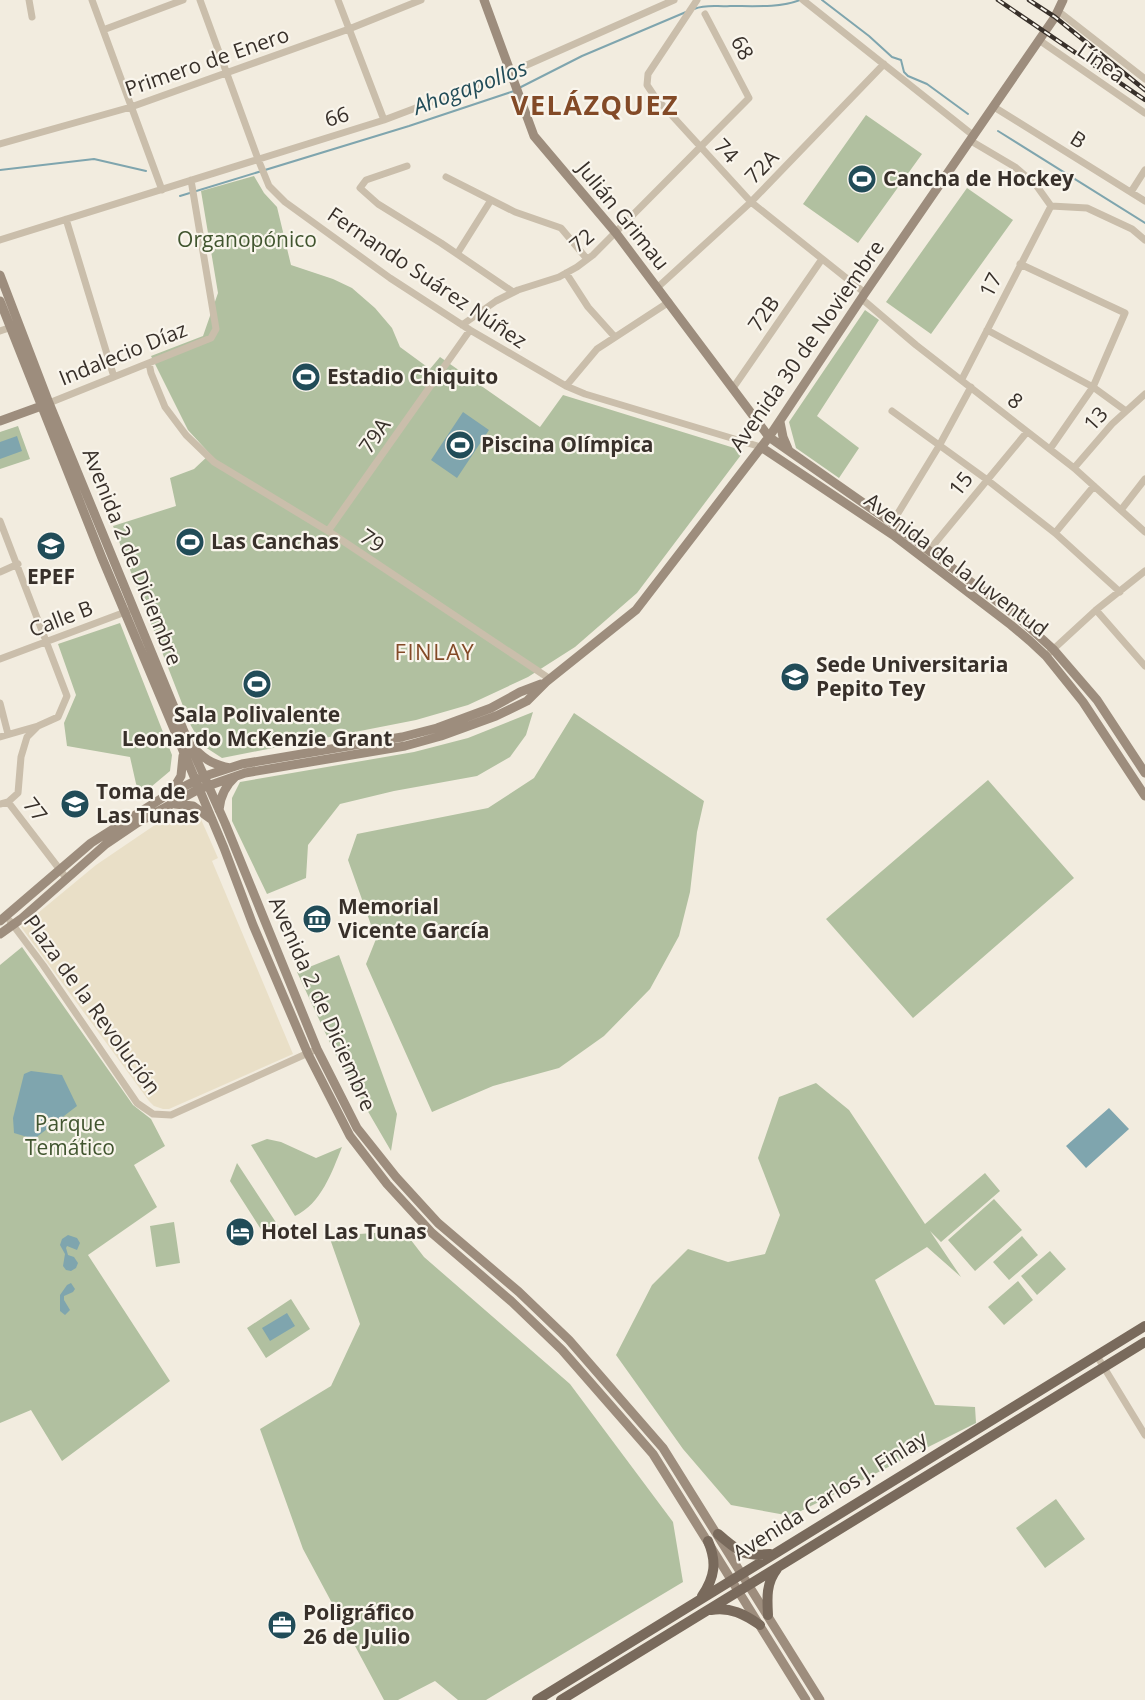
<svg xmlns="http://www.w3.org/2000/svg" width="1145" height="1700" viewBox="0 0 1145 1700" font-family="'Open Sans',sans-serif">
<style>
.green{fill:#b1c0a0}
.plaza{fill:#e9dfc7}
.water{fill:#7fa5ae}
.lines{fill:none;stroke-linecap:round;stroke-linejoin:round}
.stream{stroke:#7fa5ae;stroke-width:2}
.street{stroke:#cabeab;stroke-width:7}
.secondary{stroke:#9d8d7d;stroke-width:9}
.primary{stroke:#796a5c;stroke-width:10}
.rail-casing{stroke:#38302a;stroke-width:4.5}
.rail{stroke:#f9f5ec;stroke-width:2;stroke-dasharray:7;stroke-linecap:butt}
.labels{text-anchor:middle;stroke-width:4.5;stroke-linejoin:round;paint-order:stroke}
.street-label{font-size:21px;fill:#38302a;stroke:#f9f5ec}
.poi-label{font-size:21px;font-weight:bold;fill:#38302a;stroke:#f9f5ec;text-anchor:start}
.park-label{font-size:21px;fill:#41552f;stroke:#f9f5ec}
.water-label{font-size:22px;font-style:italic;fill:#214c58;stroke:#f9f5ec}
.neighbourhood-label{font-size:22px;letter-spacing:1.5px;fill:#834a27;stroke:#f9f5ec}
.district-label{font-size:27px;font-weight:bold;letter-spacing:1.5px;fill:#834a27;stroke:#f9f5ec}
</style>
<rect width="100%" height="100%" fill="#f2ecdf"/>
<path class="green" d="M866 115 922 154 858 243 803 204Z
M254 176 264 193 277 207 291 265 333 279 352 288 375 308 392 328 400 347 430 369 440 357 540 427 563 395 744 451 637 593 575 647 528 677 468 705 416 720 222 758 202 745 190 724 113 526 176 506 170 478 194 469 210 454 188 430 151 356 203 336 218 293 201 191Z
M967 188 1013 220 931 334 886 302Z
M865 310 879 320 817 416 859 448 839 478 796 448 789 422Z
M18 426 30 459 0 469V432Z
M120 623 172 755 170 771 139 797 130 757 67 746 64 723 76 695 58 644Z
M533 712 526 735 510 757 477 776 394 791 340 804 308 845 306 878 267 894 232 821V798L240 782 414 752 468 738Z
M574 713 704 801 697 832 690 892 679 936 650 989 604 1036 559 1068 493 1086 432 1112 366 964 376 939 348 860 357 834 488 808 534 778Z
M988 780 1074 878 913 1018 826 919Z
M22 947 133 1105 151 1119 165 1146 134 1165 157 1207 88 1255 170 1381 62 1461 31 1410 0 1423V965Z
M339 955 397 1114 391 1151 338 1060 297 972Z
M816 1083 849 1110 925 1224 985 1173 1000 1191 941 1242 930 1231 961 1277 927 1247 875 1280 935 1405 975 1407 976 1423 791 1516 731 1505 683 1449 616 1355 652 1285 688 1249 728 1262 765 1254 780 1215 758 1158 779 1097Z
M267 1139 281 1142 316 1158 342 1147C332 1172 321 1204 295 1216L251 1145Z
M237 1163 279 1227 264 1234 230 1181Z
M994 1199 1022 1230 975 1271 948 1240Z
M174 1222 180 1263 156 1267 150 1226Z
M404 1231 424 1257 570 1384 673 1522 683 1582 486 1700H458L435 1681 398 1700H384L303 1549 260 1429 331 1386 360 1324 329 1236Z
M1022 1236 1038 1255 1009 1280 993 1262Z
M1050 1251 1066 1269 1037 1295 1021 1276Z
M1018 1281 1033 1300 1004 1325 988 1307Z
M291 1299 310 1329 266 1358 247 1328Z
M1056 1499 1085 1539 1045 1568 1016 1528Z"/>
<path class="plaza" d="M177 810 200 817 218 858 212 861 293 1054 169 1109H163L154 1106 149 1101 21 927 96 865Z"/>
<path class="water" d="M463 412 489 430 457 478 431 460Z
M17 436 22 451 0 459V442Z
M31 1071 62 1075 77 1106 34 1139 14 1133 13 1118 24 1074Z
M1109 1108 1129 1129 1086 1168 1066 1146Z
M68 1235 77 1238 80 1243 77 1250 67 1246 66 1248 68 1255 74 1257 78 1263 76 1268 71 1271 66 1270 63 1266 65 1254 60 1245 62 1239Z
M71 1283 75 1289 73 1292 64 1296V1300L70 1310 65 1315 60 1311V1295L67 1285Z
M287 1313 295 1326 270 1341 262 1328Z"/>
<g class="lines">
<path class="stream" d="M822 0 869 36 892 57 901 60 904 72 908 76 927 84 968 114
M694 9C707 4 717 7 730 6 753 6 779 8 800 0
M519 88 582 56 686 12
M998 131 1145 223
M0 170 94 159 146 171
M180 196 409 126 514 91"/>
<path class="street" d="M29 0 32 17
M92 0 162 190
M200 0 258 159 269 186 285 202 390 278 470 330 566 386 585 394 761 447
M338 0 384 120
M697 0 648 74 647 85 655 97 751 202 865 293
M803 0 974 136
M1058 11 1145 79
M103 30 183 0
M1039 40 1145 113
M994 107 1145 201
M971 141 1015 167 1036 185 1051 206 1087 208 1132 229 1145 240
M0 144 131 107 349 29 421 0
M407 166 366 180 360 188 378 204 441 243 513 292
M446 177 515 212 561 228 587 259
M1131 192 1145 170
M66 219 114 377
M0 240 384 120 511 72 674 0
M457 254 491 200
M1020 264 1125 313 1093 387 1050 449
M566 273 588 307 614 336
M658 287 751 202 884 64
M862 299 916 345 1074 468 1145 532
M462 325 496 301 518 290 559 277 577 267 593 255 749 98 705 14
M987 330 1093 387 1126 411
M0 331 15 326
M149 363 151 373 165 407 186 435 214 462 328 531 550 679
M962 379 1051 206
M566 386 597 349 669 302
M733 388 822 259
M49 403 211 338 216 329 191 180
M892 411 986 479 1055 533 1120 592
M1074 468 1112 424 1145 394
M1121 510 1145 479
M0 521 67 696 58 717 38 726 0 737
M892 523 939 446 971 387
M328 531 470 330
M1055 533 1094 486
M926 554 1027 432
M0 572 18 564
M1096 610 1145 666
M1046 656 1096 610 1145 571
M0 659 128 611
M0 703 8 734
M8 802 67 879
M0 804 8 802 18 793 21 757 27 737 37 727
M10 921 43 965 137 1103 153 1114 171 1115 317 1049
M1097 1356 1145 1435"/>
<path class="secondary" d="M484 0 534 136 616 233 769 437 892 523 1018 617 1053 649 1097 700 1145 773
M0 275 49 403 183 729 225 823 317 1049 357 1128 396 1177 438 1223 519 1292 569 1340 663 1448 820 1700
M0 301 102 558 224 848 253 925 308 1054 350 1136 387 1184 432 1233 511 1301 562 1350 653 1454 806 1700
M0 421 47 404
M780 422 783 437 789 451
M761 447 893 535 1011 625 1030 641 1046 656 1083 702 1145 796
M196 750C206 761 216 765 230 768
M172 791 181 776 183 756
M175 804 193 806 211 819
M219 810C220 797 226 785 236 776
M0 921 91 843 167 795 205 776 242 764 402 737 437 728 491 708 520 692 541 684
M0 934 21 919 106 844 137 823 199 789 245 773 405 746 441 736 496 716 527 701 546 682 636 610 769 437 865 293 1055 17 1063 0"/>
<path class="primary" d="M718 1534C739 1551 742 1557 770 1554
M702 1596C715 1577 717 1562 708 1541
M711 1610C731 1607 744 1614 760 1625
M768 1615C767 1598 766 1583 777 1569
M537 1700 1145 1326
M561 1700 1145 1342"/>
<g class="rail-casing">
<path id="rail" d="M998 0 1145 100
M1029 0 1055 17 1145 90"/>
</g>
<use href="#rail" class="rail"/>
</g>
<defs>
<g id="stadium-disc" transform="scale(1.5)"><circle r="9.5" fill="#214c58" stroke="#f9f5ec"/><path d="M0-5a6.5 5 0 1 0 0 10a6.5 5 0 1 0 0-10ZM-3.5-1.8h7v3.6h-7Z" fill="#fff"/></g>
<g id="school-disc" transform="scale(1.5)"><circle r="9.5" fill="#214c58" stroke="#f9f5ec"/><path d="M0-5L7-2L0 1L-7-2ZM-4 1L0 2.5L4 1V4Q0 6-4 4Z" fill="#fff"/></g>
<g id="university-disc" transform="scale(1.5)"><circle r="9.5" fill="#214c58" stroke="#f9f5ec"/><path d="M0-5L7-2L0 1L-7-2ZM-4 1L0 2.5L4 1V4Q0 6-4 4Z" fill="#fff"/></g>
<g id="museum-disc" transform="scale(1.5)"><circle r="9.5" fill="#214c58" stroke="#f9f5ec"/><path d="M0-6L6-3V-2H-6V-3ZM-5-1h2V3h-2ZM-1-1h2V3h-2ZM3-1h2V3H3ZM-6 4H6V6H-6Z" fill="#fff"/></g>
<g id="hotel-disc" transform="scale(1.5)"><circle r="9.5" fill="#214c58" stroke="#f9f5ec"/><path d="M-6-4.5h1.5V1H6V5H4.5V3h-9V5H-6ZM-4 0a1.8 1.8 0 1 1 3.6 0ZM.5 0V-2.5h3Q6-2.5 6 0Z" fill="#fff"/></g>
<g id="office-disc" transform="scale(1.5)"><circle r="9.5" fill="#214c58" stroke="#f9f5ec"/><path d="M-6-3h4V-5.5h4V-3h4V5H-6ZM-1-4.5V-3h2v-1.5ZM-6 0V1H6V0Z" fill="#fff"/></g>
</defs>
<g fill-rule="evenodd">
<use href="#stadium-disc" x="862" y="179"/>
<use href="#stadium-disc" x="306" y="377"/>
<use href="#stadium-disc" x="460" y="445"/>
<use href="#stadium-disc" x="190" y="542"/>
<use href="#school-disc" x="51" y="546"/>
<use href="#university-disc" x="795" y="677"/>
<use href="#stadium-disc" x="257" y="684"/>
<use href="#school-disc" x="75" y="804"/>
<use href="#museum-disc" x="317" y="919"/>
<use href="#hotel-disc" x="240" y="1232"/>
<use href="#office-disc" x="282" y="1625"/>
</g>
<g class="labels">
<g class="street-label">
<text transform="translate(742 48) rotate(62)" y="7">68</text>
<text transform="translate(207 62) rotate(-19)" y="7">Primero de Enero</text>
<text transform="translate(1101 63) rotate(35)" y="7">Línea</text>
<text transform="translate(337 117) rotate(-17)" y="7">66</text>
<text transform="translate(1078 140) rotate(32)" y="7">B</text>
<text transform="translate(726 151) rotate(47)" y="7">74</text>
<text transform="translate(762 167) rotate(-46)" y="7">72A</text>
<text transform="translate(623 216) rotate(51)" y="7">Julián Grimau</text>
<text transform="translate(582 241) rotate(-40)" y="7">72</text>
<text transform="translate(427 278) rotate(34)" y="7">Fernando Suárez Núñez</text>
<text transform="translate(991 285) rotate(-63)" y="7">17</text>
<text transform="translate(764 314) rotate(-55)" y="7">72B</text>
<text transform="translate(807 346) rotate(-55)" y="7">Avenida 30 de Noviembre</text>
<text transform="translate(123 354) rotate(-22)" y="7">Indalecio Díaz</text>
<text transform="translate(1015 401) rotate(39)" y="7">8</text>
<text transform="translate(1096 419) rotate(-47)" y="7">13</text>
<text transform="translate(375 436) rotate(-55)" y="7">79A</text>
<text transform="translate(961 484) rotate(-51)" y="7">15</text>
<text transform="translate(372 541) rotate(34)" y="7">79</text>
<text transform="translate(132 557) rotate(68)" y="7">Avenida 2 de Diciembre</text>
<text transform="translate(956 565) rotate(37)" y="7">Avenida de la Juventud</text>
<text transform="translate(61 619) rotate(-21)" y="7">Calle B</text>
<text transform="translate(35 810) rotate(52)" y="7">77</text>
<text transform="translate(322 1004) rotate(66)" y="7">Avenida 2 de Diciembre</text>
<text transform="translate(92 1005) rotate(54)" y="7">Plaza de la Revolución</text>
<text transform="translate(830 1496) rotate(-32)" y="7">Avenida Carlos J. Finlay</text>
</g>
<g class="poi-label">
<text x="883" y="186">Cancha de Hockey</text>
<text x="327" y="384">Estadio Chiquito</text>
<text x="481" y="452">Piscina Olímpica</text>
<text x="211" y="549">Las Canchas</text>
<text x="51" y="584" text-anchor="middle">EPEF</text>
<text x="816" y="672">Sede Universitaria<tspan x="816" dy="24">Pepito Tey</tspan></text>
<text x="257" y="722" text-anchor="middle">Sala Polivalente<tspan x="257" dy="24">Leonardo McKenzie Grant</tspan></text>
<text x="96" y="799">Toma de<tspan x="96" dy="24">Las Tunas</tspan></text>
<text x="338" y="914">Memorial<tspan x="338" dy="24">Vicente García</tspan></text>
<text x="261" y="1239">Hotel Las Tunas</text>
<text x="303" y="1620">Poligráfico<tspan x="303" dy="24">26 de Julio</tspan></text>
</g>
<g class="park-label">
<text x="247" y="247">Organopónico</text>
<text x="70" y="1131">Parque<tspan x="70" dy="24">Temático</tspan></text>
</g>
<g class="water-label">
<text transform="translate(470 87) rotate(-20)" y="8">Ahogapollos</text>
</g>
<g class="neighbourhood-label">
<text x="435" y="660">FINLAY</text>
</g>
<g class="district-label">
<text x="595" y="115">VELÁZQUEZ</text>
</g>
</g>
</svg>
